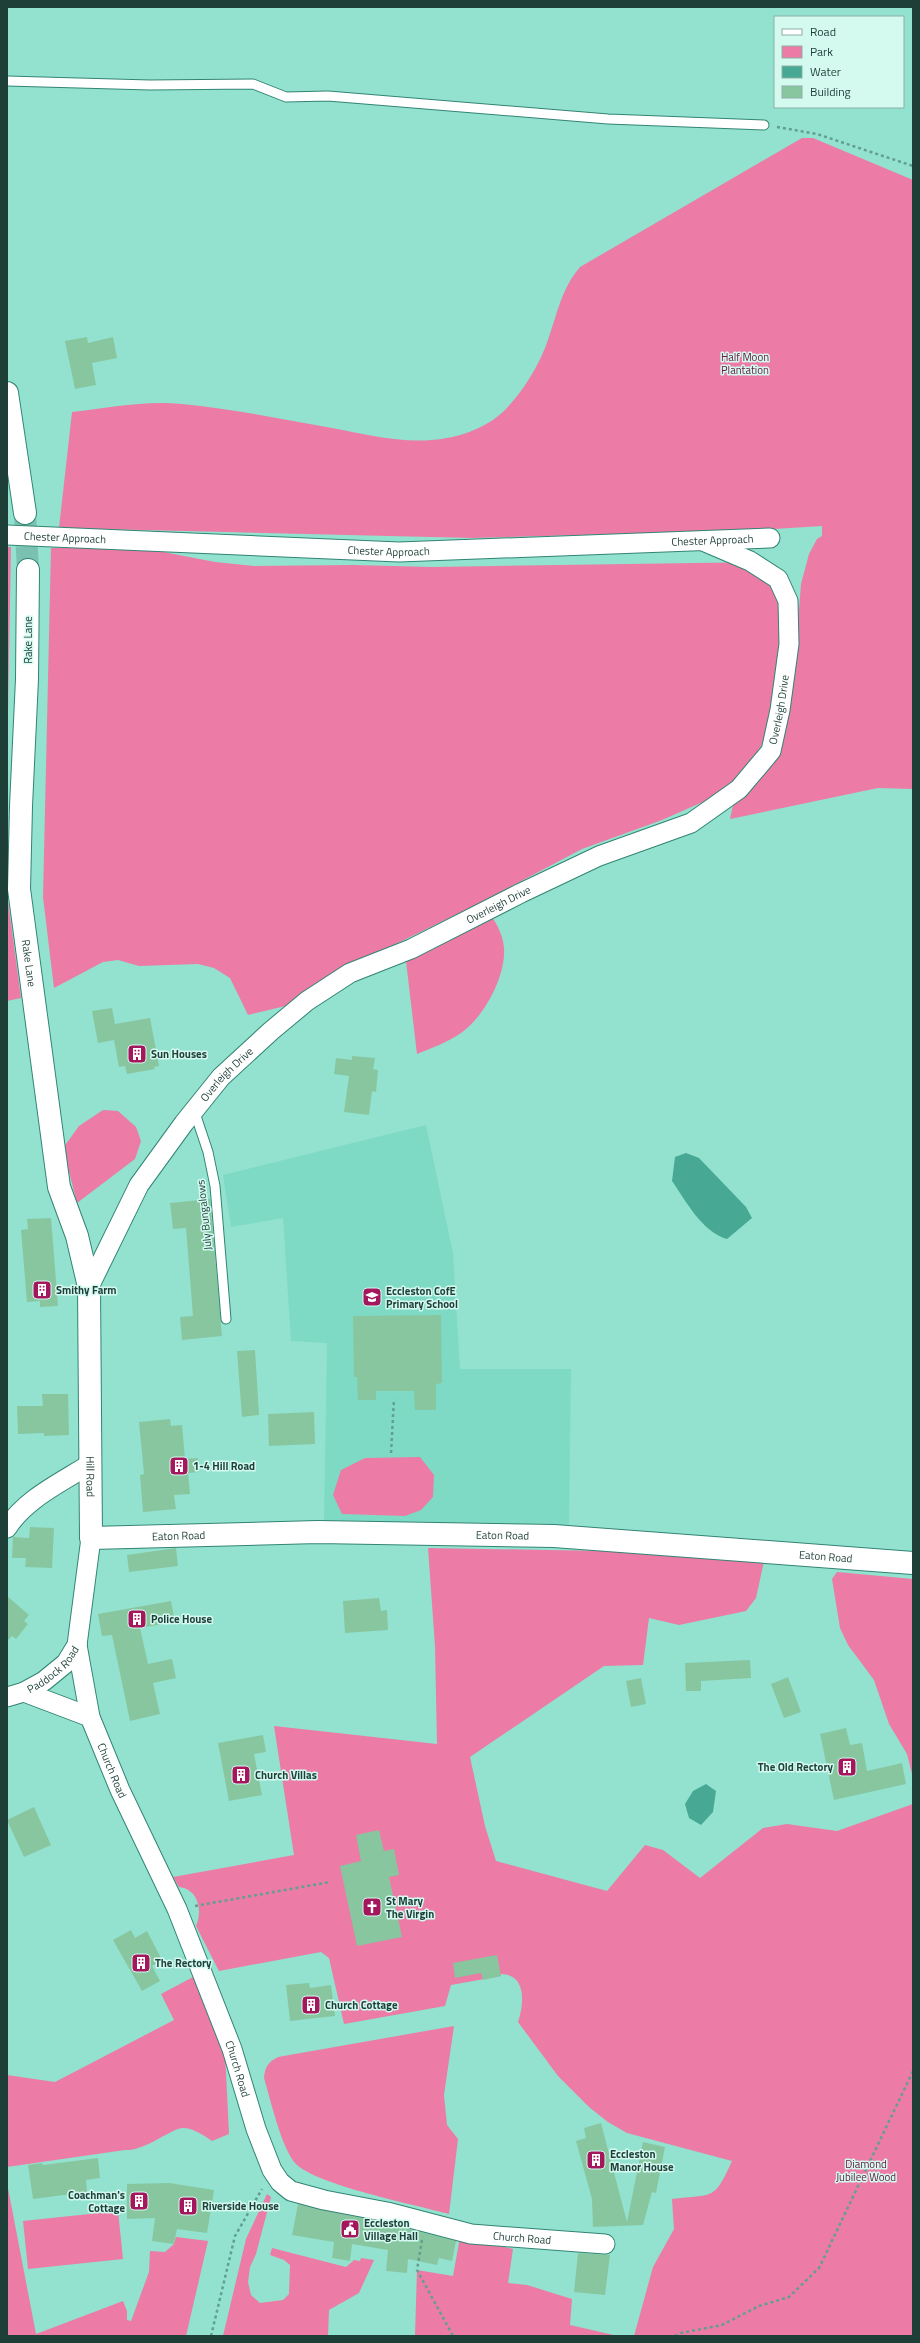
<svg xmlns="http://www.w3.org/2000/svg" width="920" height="2343" viewBox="0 0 920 2343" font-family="'Titillium Web',sans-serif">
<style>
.built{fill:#7edac5}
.green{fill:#ec7ba6}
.water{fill:#47a894}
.building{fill:#88c6a0}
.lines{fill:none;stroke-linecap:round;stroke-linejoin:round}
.secondary-tunnel{stroke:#7bc1b1;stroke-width:22;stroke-dasharray:22 11;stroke-linecap:butt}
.lane-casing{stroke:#328473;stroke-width:11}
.street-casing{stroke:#328473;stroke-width:21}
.secondary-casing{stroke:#328473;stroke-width:24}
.path{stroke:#639f91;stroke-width:2.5;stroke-dasharray:3 3;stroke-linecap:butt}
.lane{stroke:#fff;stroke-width:9}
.street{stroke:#fff;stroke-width:19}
.secondary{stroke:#fff;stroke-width:22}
.labels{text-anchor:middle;stroke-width:3;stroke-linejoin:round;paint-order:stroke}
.park-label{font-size:11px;fill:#65173a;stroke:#d4faf0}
.street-label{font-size:11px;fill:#1e3f38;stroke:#d4faf0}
.poi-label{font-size:11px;font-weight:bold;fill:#1e3f38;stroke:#d4faf0;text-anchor:start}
</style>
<rect width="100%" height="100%" fill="#92e2cf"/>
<path class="built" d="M426 1125 453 1253 460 1369H571L569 1527 324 1521 327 1343 291 1341 283 1218 231 1227 223 1175Z"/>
<path class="green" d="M802 138H813L913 180V789L878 788 730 819 734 801 784 729 793 687 801 584 809 554 817 539 822 536V526L757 530 472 538 59 528 72 412C108 408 146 400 182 404 232 409 282 419 332 428 365 434 398 443 432 440 458 438 485 429 504 411 521 394 536 370 545 348 556 320 560 290 580 267Z
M7 547H11L7 765Z
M121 547 153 550 215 562 254 566 353 565 432 567 766 562 775 565 780 570 781 678 764 741 750 764 721 794 662 820 582 849 476 905 338 972 294 1004 248 1015 230 978 214 968 198 964 139 966 118 960 103 962 54 988 43 897 51 548Z
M7 894 21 998 7 1001Z
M492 917C498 926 503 936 504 948 506 976 484 1017 461 1033 448 1042 432 1048 417 1054L406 961Z
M103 1110 118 1111 136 1127 141 1141 135 1159 77 1203 63 1148 79 1126Z
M420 1457 434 1475 433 1497 421 1510 405 1516 342 1514 333 1495 341 1470 365 1458Z
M428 1548 604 1551 764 1561 756 1598 746 1611 679 1625 649 1618 643 1665 604 1666 470 1757 485 1826 496 1861 607 1891 645 1845 663 1850 700 1878 763 1828 787 1824 837 1831 913 1804V2336H634L653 2267 674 2229 672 2199C714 2194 714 2201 732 2161L627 2133 608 2122 589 2107 558 2076 518 2022C524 2004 527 1975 501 1974V1976L451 1985 445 2006 344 2024 329 1958 321 1952 219 1971 196 1926C203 1910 198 1889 179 1887L173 1877 294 1855 274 1726 437 1744 435 1646Z
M837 1572 913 1579V1778L907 1754 889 1724 874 1680 848 1645 840 1628 832 1579Z
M195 1976 225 2052 229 2134 212 2141C203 2135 195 2129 184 2128 174 2126 146 2151 125 2150L7 2167V2075L55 2082 174 2020 161 1994Z
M454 2026 444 2095 447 2125 458 2139 449 2214C416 2205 317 2185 296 2164 282 2150 270 2098 264 2078 265 2067 268 2062 278 2057Z
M7 2183 36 2334 123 2301 127 2311V2320L131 2321 149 2272 150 2251 165 2252 174 2244 176 2237 208 2241 186 2336H7Z
M267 2194 271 2197 256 2254 250 2267 248 2282 251 2295 260 2303 283 2300 289 2294 290 2265 284 2260 270 2255 272 2248 346 2267 354 2260 360 2261 361 2258 374 2260 359 2293 329 2310 328 2336H223L246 2239Z
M118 2211 123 2259 28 2269 23 2221Z
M460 2237 513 2249 508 2283 527 2285 572 2299 570 2325 618 2336H415L417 2270 453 2276Z"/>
<path class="water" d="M686 1153 699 1158 746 1207 752 1218 727 1239C702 1232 686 1201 672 1181L675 1157Z
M706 1784 716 1791 713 1812 701 1825 689 1818 685 1804 693 1791Z"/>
<path class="building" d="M87 337 88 343 113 337 117 358 92 363 96 385 75 389 65 341Z
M112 1008 115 1024 150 1018 159 1066 154 1067 155 1069 127 1074 125 1066 119 1067 114 1040 98 1043 92 1011Z
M352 1056 375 1058 373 1069 378 1070 376 1092 372 1091 369 1115 344 1112 349 1076 334 1074 336 1058 352 1060Z
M210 1199 222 1336 182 1340 180 1317 193 1316 186 1228 173 1229 170 1203Z
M51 1218 58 1306 40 1307V1301L27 1302 21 1230 28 1229 27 1219Z
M441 1315 442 1383 436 1384V1410H415L414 1391H376V1400H358L357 1377H354L353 1316Z
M255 1350 259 1415 242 1417 237 1351Z
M42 1394H68L69 1435 44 1436V1433L18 1434 17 1406H43Z
M314 1412 315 1444 269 1446 268 1414Z
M170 1419 171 1426 182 1425 185 1459 198 1458 199 1472 188 1473 190 1494 174 1495 176 1509 143 1512 140 1475 144 1474 139 1422Z
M30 1527 54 1528 52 1568 25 1567 26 1558H12L13 1537 29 1538Z
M176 1548 178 1566 129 1572 127 1555Z
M7 1596 29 1615 24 1621 28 1624 16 1639 12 1636 7 1641Z
M379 1598 381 1611 387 1610 388 1630 345 1633 343 1601Z
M171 1601 175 1622 140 1628 148 1664 172 1659 176 1678 153 1683 160 1714 130 1721 112 1635 102 1636 98 1614Z
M750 1660 751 1678 701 1681V1691H686L685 1663Z
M788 1677 801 1712 784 1718 771 1684Z
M641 1678 646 1704 631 1707 626 1681Z
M846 1728 850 1745 862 1743 867 1771 902 1763 906 1784 834 1800 820 1734Z
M263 1735 266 1752 254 1754 262 1795 229 1801 218 1743Z
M34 1807 51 1845 24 1857 7 1820Z
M379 1830 384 1851 394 1849 399 1875 389 1877 402 1937 357 1946 340 1866 361 1861 356 1835Z
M131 1930 135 1938 147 1931 162 1960 152 1966 160 1981 142 1991 113 1940Z
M497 1955 501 1976 483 1980 481 1973 455 1978 453 1963Z
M309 1983 310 1988 331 1985 335 2016 290 2021 286 1985Z
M601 2123 627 2222 643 2142 665 2147 656 2193 652 2192 643 2225 593 2227 592 2199 576 2141 586 2138 584 2128Z
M98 2158 100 2178 86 2180 87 2192 33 2199 28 2165 42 2163 43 2165Z
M169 2183 214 2190 207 2233 177 2229 174 2244 152 2241 155 2218 127 2219V2184Z
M298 2204 385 2223 456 2241 452 2261 439 2258 437 2265 408 2259 407 2273 386 2271 388 2250 352 2244 350 2261 332 2258 334 2242 292 2235Z
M578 2253 610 2255 605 2295 574 2292Z"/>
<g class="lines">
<path class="secondary-tunnel" d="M25 513 28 570"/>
<g class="lane-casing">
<path id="lane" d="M7 81 150 85 253 84 286 97 328 96 608 119 764 125
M194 1110 208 1152 215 1186 226 1319"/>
</g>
<g class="street-casing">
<g id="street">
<path id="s1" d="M7 535 399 552 770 538"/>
<path id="s2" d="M89 1287 139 1185 184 1123 221 1077 271 1031 307 1001 350 973 411 949 521 893 599 856 691 823 739 789 771 751 780 710 789 644 788 601 778 579 750 561 703 541"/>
<path d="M7 1528C25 1499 62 1482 90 1464"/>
<path id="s3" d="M77 1645 90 1717 120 1790 177 1909 232 2049 256 2129 272 2170 280 2182 291 2191 324 2200 387 2212 471 2234 605 2244"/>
<path d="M24 1692 90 1717"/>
<path id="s4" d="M7 1697 24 1692 44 1681 66 1663 77 1645 91 1538"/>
</g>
</g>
<g class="secondary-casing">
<g id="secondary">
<path d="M7 393 25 513"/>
<path id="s5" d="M28 570 27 679 21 806 19 889 59 1187 77 1236 89 1287 91 1538 318 1532 554 1536 913 1563"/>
</g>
</g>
<path class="path" d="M777 127 817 134 913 166
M391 1453 394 1399
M195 1906 330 1882
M422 2240 417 2270 453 2336
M211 2336 235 2236 262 2189
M675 2336 681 2333 722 2325 759 2306 789 2297 819 2268 913 2071"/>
<use href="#lane" class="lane"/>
<use href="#street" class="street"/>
<use href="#secondary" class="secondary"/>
</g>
<defs>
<g id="building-square" transform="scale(1)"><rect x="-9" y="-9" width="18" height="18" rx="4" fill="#a4175d" stroke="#d4faf0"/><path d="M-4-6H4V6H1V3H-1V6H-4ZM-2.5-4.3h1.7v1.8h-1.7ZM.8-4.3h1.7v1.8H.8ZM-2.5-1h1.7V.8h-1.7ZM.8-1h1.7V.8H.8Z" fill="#fff"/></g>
<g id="school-square" transform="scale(1)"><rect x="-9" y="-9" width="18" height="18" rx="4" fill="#a4175d" stroke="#d4faf0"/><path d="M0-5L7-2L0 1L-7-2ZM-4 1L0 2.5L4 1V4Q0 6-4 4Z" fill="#fff"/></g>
<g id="church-square" transform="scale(1)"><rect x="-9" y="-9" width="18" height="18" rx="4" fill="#a4175d" stroke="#d4faf0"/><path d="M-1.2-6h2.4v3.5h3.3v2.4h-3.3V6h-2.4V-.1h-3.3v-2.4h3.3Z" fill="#fff"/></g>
<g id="civic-square" transform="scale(1)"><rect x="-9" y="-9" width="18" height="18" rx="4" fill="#a4175d" stroke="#d4faf0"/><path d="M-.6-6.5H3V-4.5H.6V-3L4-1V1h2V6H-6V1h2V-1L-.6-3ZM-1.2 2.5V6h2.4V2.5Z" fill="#fff"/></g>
</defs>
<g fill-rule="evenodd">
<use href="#building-square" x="137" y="1054"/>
<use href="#building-square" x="42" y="1290"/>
<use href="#school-square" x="372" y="1297"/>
<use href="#building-square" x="179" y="1466"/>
<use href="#building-square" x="137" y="1619"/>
<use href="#building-square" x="847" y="1767"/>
<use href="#building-square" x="241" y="1775"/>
<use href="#church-square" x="372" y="1907"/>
<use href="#building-square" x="141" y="1963"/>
<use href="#building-square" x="311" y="2005"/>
<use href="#building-square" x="596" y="2160"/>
<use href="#building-square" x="139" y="2201"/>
<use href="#building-square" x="188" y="2206"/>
<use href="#civic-square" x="350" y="2229"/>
</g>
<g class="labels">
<g class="park-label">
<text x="745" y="361">Half Moon<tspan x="745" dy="13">Plantation</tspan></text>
<text x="866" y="2168">Diamond<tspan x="866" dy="13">Jubilee Wood</tspan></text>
</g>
<g class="street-label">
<text dy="4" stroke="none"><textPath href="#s1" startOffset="58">Chester Approach</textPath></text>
<text dy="4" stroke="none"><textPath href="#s1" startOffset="706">Chester Approach</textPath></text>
<text dy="4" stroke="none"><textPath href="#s1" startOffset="382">Chester Approach</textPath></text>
<text transform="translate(28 640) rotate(-90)" y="4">Rake Lane</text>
<text dy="4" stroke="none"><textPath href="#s2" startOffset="939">Overleigh Drive</textPath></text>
<text dy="4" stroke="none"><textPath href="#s2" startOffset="579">Overleigh Drive</textPath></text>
<text dy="4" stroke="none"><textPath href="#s5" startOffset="394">Rake Lane</textPath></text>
<text dy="4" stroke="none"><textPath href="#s2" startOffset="255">Overleigh Drive</textPath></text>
<text transform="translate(204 1215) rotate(-96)" y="4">July Bungalows</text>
<text dy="4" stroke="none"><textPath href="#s5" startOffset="914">Hill Road</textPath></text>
<text dy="4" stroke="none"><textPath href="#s5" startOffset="1063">Eaton Road</textPath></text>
<text dy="4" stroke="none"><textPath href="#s5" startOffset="1387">Eaton Road</textPath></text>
<text dy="4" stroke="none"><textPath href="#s5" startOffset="1711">Eaton Road</textPath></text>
<text dy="4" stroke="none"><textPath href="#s4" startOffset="55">Paddock Road</textPath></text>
<text dy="4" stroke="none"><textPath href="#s3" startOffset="131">Church Road</textPath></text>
<text dy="4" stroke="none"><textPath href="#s3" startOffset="455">Church Road</textPath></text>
<text dy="4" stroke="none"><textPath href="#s3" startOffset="827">Church Road</textPath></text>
</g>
<g class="poi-label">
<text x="151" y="1058">Sun Houses</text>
<text x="56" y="1294">Smithy Farm</text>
<text x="386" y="1295">Eccleston CofE<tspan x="386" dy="13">Primary School</tspan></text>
<text x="193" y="1470">1-4 Hill Road</text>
<text x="151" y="1623">Police House</text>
<text x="833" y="1771" text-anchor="end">The Old Rectory</text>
<text x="255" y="1779">Church Villas</text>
<text x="386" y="1905">St Mary<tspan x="386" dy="13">The Virgin</tspan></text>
<text x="155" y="1967">The Rectory</text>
<text x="325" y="2009">Church Cottage</text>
<text x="610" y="2158">Eccleston<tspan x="610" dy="13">Manor House</tspan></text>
<text x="125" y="2199" text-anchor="end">Coachman's<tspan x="125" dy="13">Cottage</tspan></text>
<text x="202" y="2210">Riverside House</text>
<text x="364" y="2227">Eccleston<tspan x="364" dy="13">Village Hall</tspan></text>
</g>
</g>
<rect width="920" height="2343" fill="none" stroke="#1e3f38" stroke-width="16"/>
<rect x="774" y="16" width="130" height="92" fill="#d4faf0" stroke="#8bafa6"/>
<rect x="782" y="29" width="20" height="6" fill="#ffffff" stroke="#8bafa6"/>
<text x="810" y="36" font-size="12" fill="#1e3f38">Road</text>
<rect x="782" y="46" width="20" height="12" fill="#ec7ba6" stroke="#8bafa6"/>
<text x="810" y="56" font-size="12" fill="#1e3f38">Park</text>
<rect x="782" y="66" width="20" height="12" fill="#47a894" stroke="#8bafa6"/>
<text x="810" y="76" font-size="12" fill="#1e3f38">Water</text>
<rect x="782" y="86" width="20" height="12" fill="#88c6a0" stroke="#8bafa6"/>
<text x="810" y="96" font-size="12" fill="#1e3f38">Building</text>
</svg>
